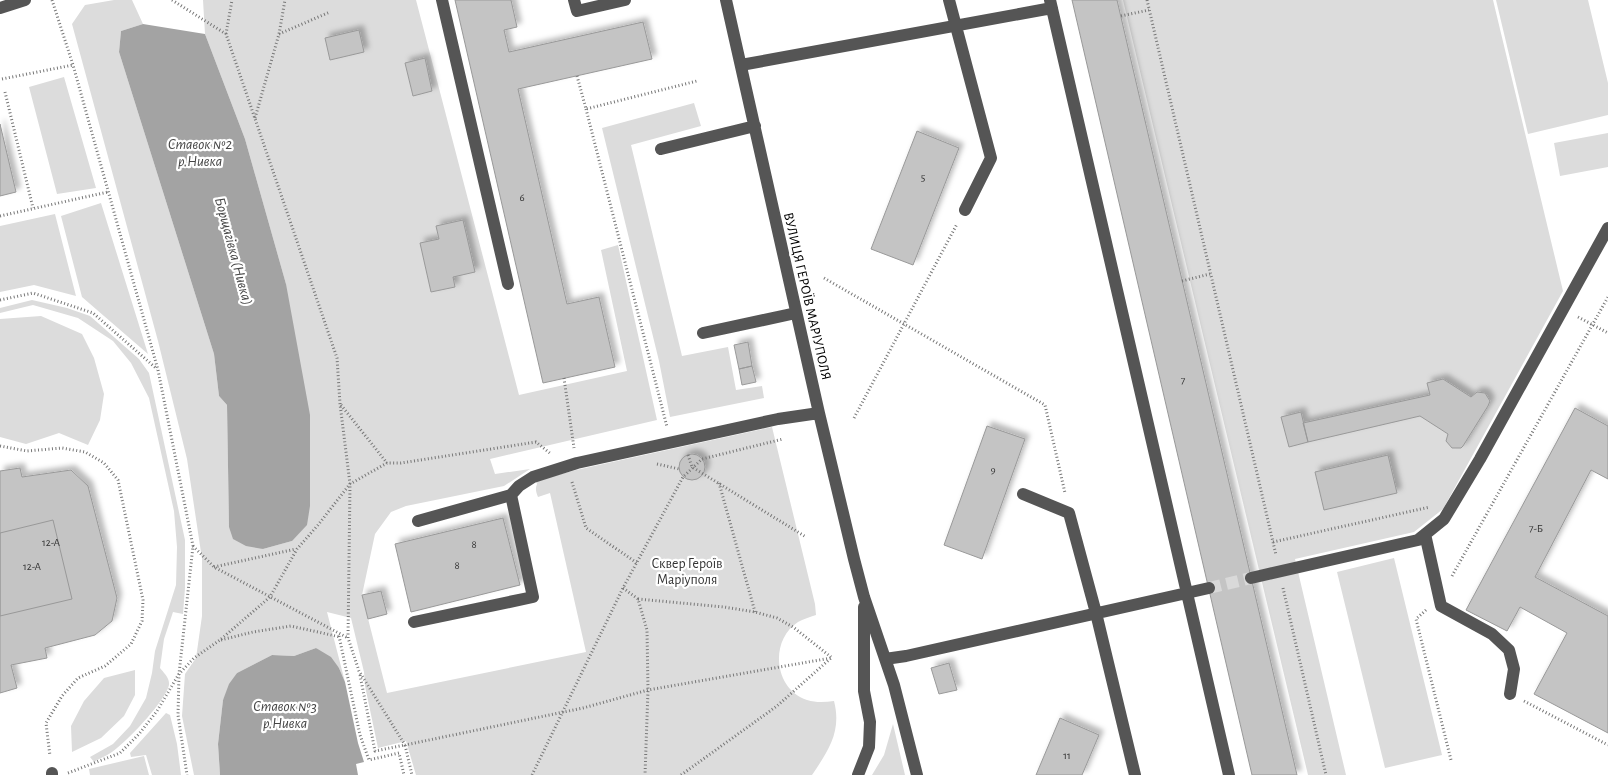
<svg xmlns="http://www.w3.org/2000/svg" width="1608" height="775" viewBox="0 0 1608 775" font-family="'Alegreya Sans',sans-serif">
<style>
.green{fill:#dcdcdc}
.water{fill:#a3a3a3}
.building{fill:#c4c4c4;stroke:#999;filter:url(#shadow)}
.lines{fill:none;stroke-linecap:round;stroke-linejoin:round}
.minor-tunnel{stroke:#d9d9d9;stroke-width:12;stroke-dasharray:12 6;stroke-linecap:butt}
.path{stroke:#777;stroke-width:3;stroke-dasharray:1 2.5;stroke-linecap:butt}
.minor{stroke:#555;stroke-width:12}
.labels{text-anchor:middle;stroke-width:4.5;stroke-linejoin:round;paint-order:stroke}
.number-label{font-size:11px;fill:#313131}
.street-label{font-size:14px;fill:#000;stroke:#fff}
.park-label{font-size:14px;fill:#333;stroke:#fff}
.water-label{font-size:15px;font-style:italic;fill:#444;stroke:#fff}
</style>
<defs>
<filter id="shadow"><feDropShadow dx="4.5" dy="-4.5" stdDeviation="2.5" flood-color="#0004"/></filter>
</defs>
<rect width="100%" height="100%" fill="#fff"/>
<path class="green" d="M114 0H132L143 24 121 31 119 52 214 354 219 396 227 405 229 527 263 549 292 541 286 284 245 139 205 34 203 0H416L519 395 627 371 601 250 618 245 657 420 490 459 495 474 530 469 504 486 406 506 391 512 375 534 362 595 387 693 586 652 550 493 538 497C536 492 535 489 537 484L536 481 576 470 772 427 815 604 816 615C810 617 803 619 798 622 769 641 774 689 807 700 817 703 825 702 834 701 842 732 828 751 812 775H416L406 741 378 748 365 686 364 672 351 618 327 612 345 682 339 668 316 648 294 656 272 655 237 673 223 700 218 744 220 775H194L182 716 185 674 196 658 202 616V559L187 459 158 341 72 24 85 5Z
M1123 0H1493L1563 291 1443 509 1414 532 1295 559 1346 775H1308Z
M1496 0H1588L1608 83V115L1528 134Z
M64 77 96 188 57 194 29 87Z
M694 103 701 126 631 145 682 356 728 347 736 390 762 386 764 398 670 417 659 361 602 128Z
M1608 133V167L1560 176 1554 143Z
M101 203 148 354 82 297 61 216Z
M55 214 76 296 34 285 0 292V226Z
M32 300 67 308 90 316 139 359 149 373 185 540V588L183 614 173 612 164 639 160 668C163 672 170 678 169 685 166 700 130 738 117 748 111 754 102 757 94 762L90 757 113 744 130 726 146 698 152 673 155 651 176 585 177 547 174 511 149 398 131 363 113 341 78 318 33 305 0 313V308Z
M41 316 82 334 94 358 104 394 100 420 88 445 59 433 26 444 0 437V319Z
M1394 558 1442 755 1385 768 1337 572Z
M135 670V695L124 716 101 738 72 752 71 726 84 701 104 678Z
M166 713 170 715 177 744 181 775H152L146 755 131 757 130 753Z
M893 724 905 775H872L884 755Z
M144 756 149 775H90L89 769Z"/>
<path class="water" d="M143 24 205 34 245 139 286 284 310 415V506L307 525 292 541 263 549 246 546 233 539 229 527 227 405 219 396 214 354 119 52 121 31Z
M316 648 331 657 339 668 345 682 358 743 364 762 356 764 358 775H220L218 744 223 700 229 684 237 673 272 655 294 656Z"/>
<path class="building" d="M455 0H511L517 27 504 30 509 52 643 22 652 59 518 89 567 304 599 297 615 367 543 383Z
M1072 0H1117L1297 775H1252Z
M359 30 364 52 330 60 325 38Z
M425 58 432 91 413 96 405 63Z
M0 124 16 192 0 196Z
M917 131 959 148 913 265 871 249Z
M463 220 475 272 453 277 455 287 431 292 420 243 439 239 436 226Z
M748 342 752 366 739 369 734 345Z
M752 366 756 382 742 385 739 369Z
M1443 379 1471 397 1477 392 1485 393 1490 401 1488 406 1463 446 1461 448H1452L1446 441 1448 434 1420 416 1308 442 1303 423 1430 395 1427 383Z
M1575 408 1608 426V479L1591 470 1535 577 1608 616V733L1534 694 1567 633 1520 607 1507 631 1466 610Z
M1301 412 1308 442 1289 447 1281 417Z
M987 426 1025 439 982 559 944 545Z
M679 467a13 13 0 1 1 26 0a13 13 0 1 1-26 0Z
M1388 455 1397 493 1324 510 1315 472Z
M20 468 22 477 71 470 88 486 117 598 112 621 95 635 45 648 47 658 11 665 17 688 0 693V471Z
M503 518 520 585 411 612 395 544Z
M53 520 72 599 0 616V533Z
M381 591 387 614 368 619 362 595Z
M949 663 957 690 939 694 931 668Z
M1060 718 1099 735 1082 775H1036Z"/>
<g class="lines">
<path class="minor-tunnel" d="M1209 588 1251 578"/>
<path class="path" d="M52 0 73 65 158 370 193 546 179 674 178 715 187 775
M172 0 226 34 337 358 340 404 350 484 348 638 359 671 405 745 583 708 648 690 831 658
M1147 0 1276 555
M1121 16 1149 10
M226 34 232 0
M279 34 330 12
M577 76 586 109 697 81
M2 79 73 65
M5 92 33 208
M586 109 667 427
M255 118 279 34 285 0
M0 216 108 192
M824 278 1045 405 1065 493
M1182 281 1210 274
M0 300 33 293 93 313 157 369
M1578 317 1608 333
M564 378 574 448
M341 405 387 463
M854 418 957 224
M0 446 27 451 62 448 85 452 104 463 118 480 143 600 142 621 131 644 105 666 78 678 62 696 46 723 50 756
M688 455 692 467 806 537
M657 464 679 469
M572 482 586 528 637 563
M719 483 755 612
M1273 542 1430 507
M193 546 214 567 348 638
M214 567 296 549
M1452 576 1608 297
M623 588 638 599 647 630 648 690 645 775
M1283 588 1326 775
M638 599 724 607 755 612 777 618 793 627 831 657
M1426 610 1416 619 1451 760
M339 636 360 735 369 760 399 753 404 775
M221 640 253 632 291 626 340 637
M360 675 375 751 405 745 412 775
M1524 701 1608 745
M68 773 120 753 139 734 157 711 179 674 194 658 220 640 270 597 297 549 318 525 350 484 387 463H401L536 442 551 454
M532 775 623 588 683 477 702 459 783 439
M681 775 777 706 831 658"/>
<path class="minor" d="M442 0 508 284
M574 0 577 11 625 0
M726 0 819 413 854 559 864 597 894 685 917 775
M949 0 991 158 965 210
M1050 0 1229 775
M0 8 25 0
M741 65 1052 8
M661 149 755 126
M703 333 796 313
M1023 494 1069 513 1096 613 1135 775
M418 521 511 495
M1425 534 1441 606 1492 634 1509 650 1514 669 1510 694
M1251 578 1418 540 1444 519 1480 459 1608 228
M414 622 533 597 511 495 519 486 533 477 577 463 778 419 819 413
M885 659 906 656 1209 588
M52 773V775
M858 775 869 747 870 722 864 691V607"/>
</g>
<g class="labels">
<g class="number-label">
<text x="923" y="181">5</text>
<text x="522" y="201">6</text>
<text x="1183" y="384">7</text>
<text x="993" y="473">9</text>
<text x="1536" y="532">7-Б</text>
<text x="51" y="546">12-А</text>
<text x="474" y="548">8</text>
<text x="457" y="569">8</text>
<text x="32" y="570">12-А</text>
<text x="1067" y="759">11</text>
</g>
<g class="street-label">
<text transform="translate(808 296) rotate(77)" y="5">ВУЛИЦЯ ГЕРОЇВ МАРІУПОЛЯ</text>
</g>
<g class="park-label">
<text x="687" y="568">Сквер Героїв<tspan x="687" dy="16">Маріуполя</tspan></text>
</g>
<g class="water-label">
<text x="200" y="149">Ставок №2<tspan x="200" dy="17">р.Нивка</tspan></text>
<text transform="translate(234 251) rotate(75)" y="5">Борщагівка (Нивка)</text>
<text x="285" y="711">Ставок №3<tspan x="285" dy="17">р.Нивка</tspan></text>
</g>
</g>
</svg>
